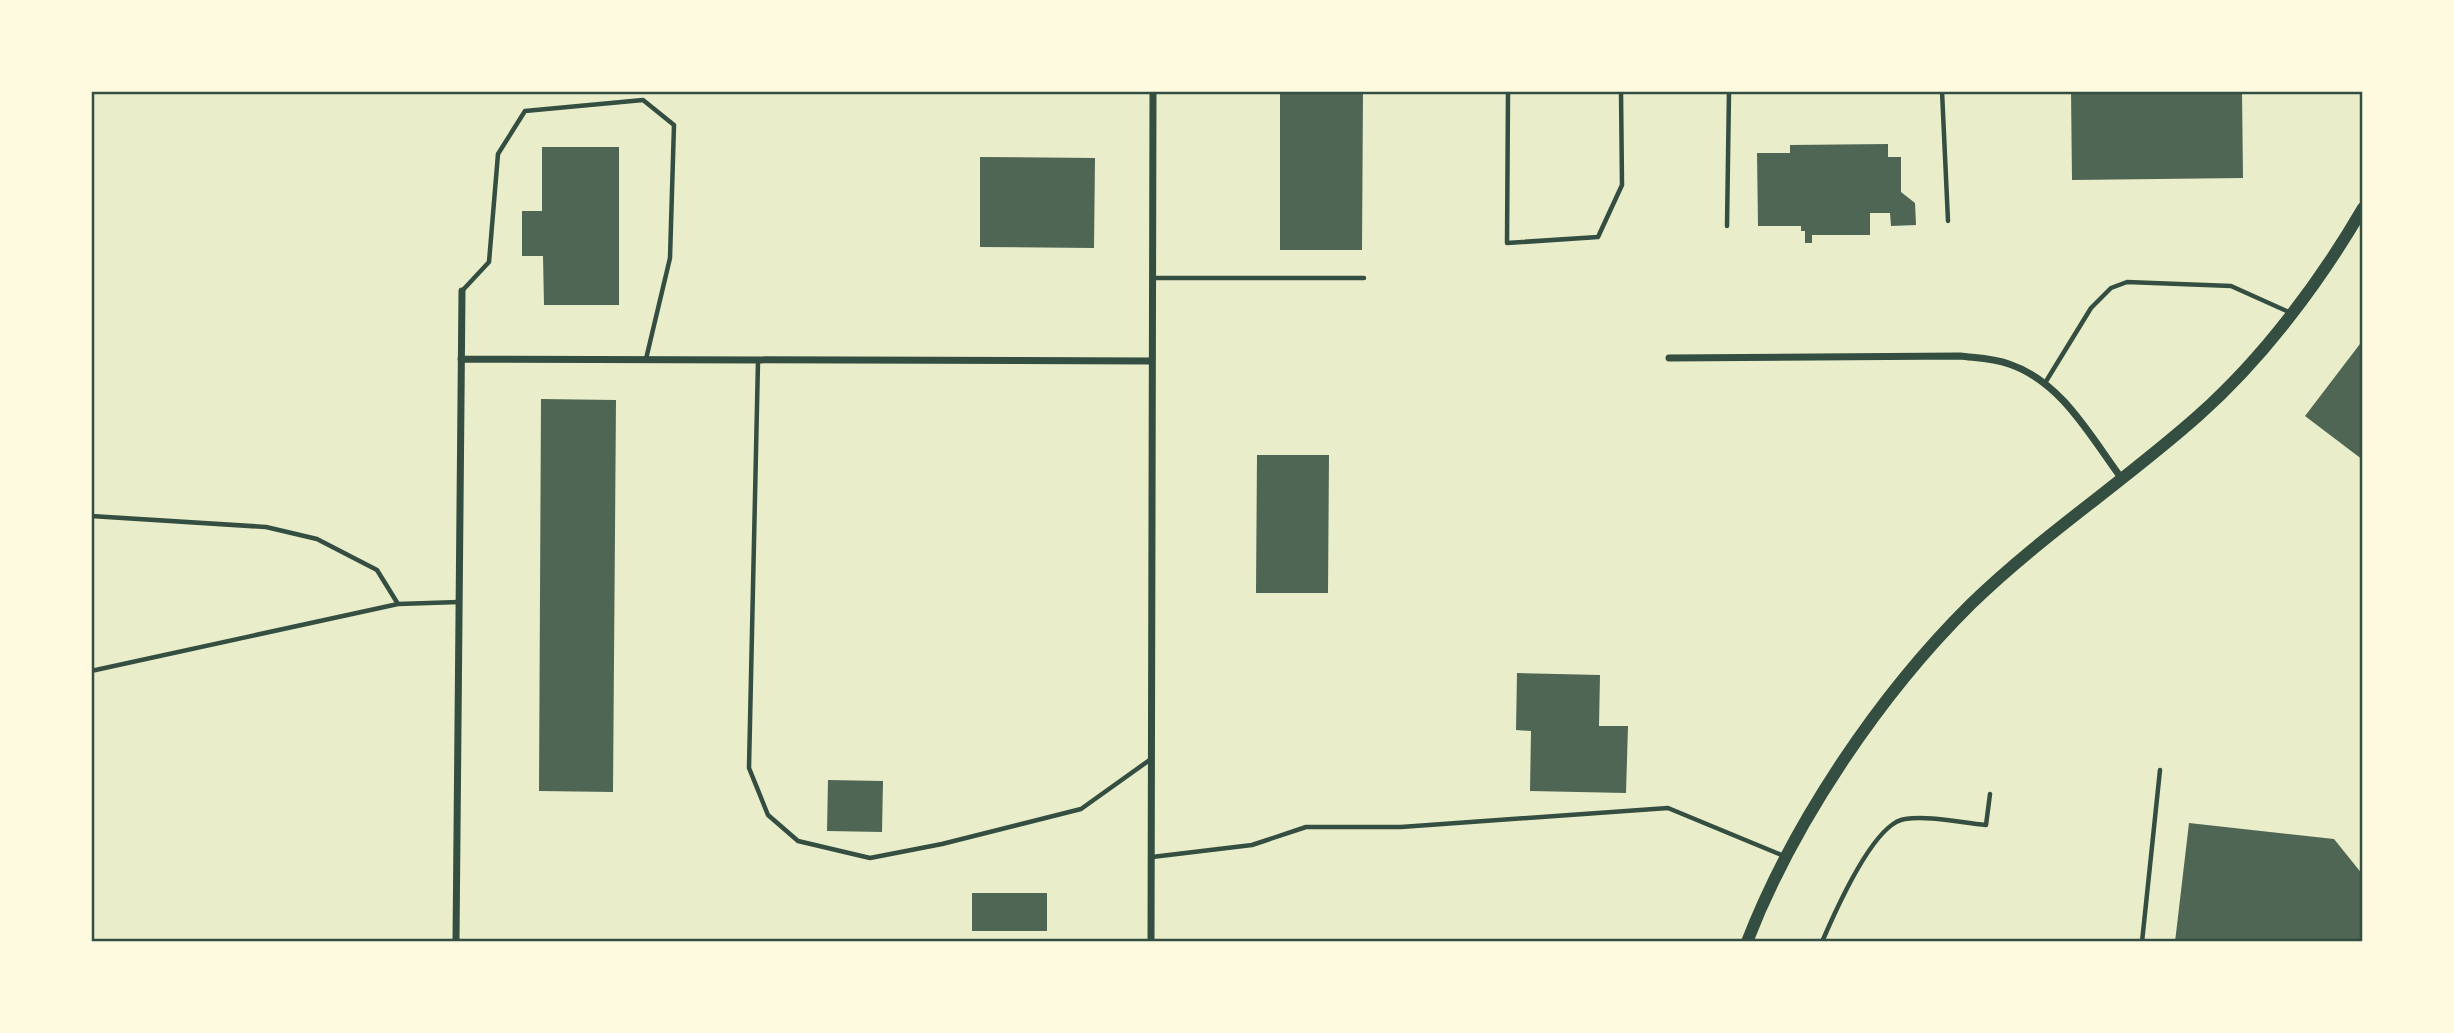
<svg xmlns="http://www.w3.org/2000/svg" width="2454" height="1033" viewBox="0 0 2454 1033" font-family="Lato,sans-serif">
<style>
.building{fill:#4f6655}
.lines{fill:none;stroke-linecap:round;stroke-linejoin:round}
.service{stroke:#344e41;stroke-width:4.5}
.minor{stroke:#344e41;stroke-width:7}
.tertiary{stroke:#344e41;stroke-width:12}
.neatline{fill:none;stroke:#344e41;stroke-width:2.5}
</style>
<rect width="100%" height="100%" fill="#e9edc9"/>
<path class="building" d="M1280 91H1363L1362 250H1280Z
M2071 91H2242L2243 178 2072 180Z
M1888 144V157H1901V192L1915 203 1916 225 1891 226 1890 213H1870V235H1812V243H1805V231H1801V226H1758L1757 153H1790V145Z
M542 147H619V305H544L543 256H522V211H542Z
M980 157 1095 158 1094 248 980 247Z
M2363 340V460L2305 416Z
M541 399 616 400 613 792 539 791Z
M1257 455H1329L1328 593H1256Z
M1517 673 1600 675 1599 726H1628L1626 793 1530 791 1531 731 1516 730Z
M828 780 883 781 882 832 827 831Z
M2189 823 2334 839 2363 875V942H2175Z
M972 893H1047V931H972Z"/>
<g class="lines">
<path class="service" d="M1508 91 1507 243 1598 237 1622 185 1621 91
M1942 91 1948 221
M1727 226 1729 91
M1153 278H1364
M462 291 489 262 498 154 525 111 643 100 674 125 670 258 646 359
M758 361 749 768 768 815 798 841 870 858 942 844 1081 809 1151 759
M2045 383 2091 308 2111 288 2127 282 2231 286 2291 313
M91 516 266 527 317 539 377 570 398 604
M91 671 398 604 459 602
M1152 857 1252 845 1306 827H1401L1668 808 1784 856
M1822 942C1834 914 1873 823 1905 819 1929 815 1962 823 1986 825L1990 794
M2142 942 2160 770"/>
<path class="minor" d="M1669 358 1960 356C1976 358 1993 358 2009 364 2062 382 2090 436 2122 479
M461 359 1152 361
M456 942 462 291
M1151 942 1153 91"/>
<path class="tertiary" d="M1747 942C1793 823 1880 694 1971 604 2042 535 2125 481 2199 415 2263 358 2320 282 2363 208"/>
</g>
<rect width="2454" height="1033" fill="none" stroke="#fefae0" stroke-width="186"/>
<rect x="93" y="93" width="2268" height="847" class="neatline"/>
</svg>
